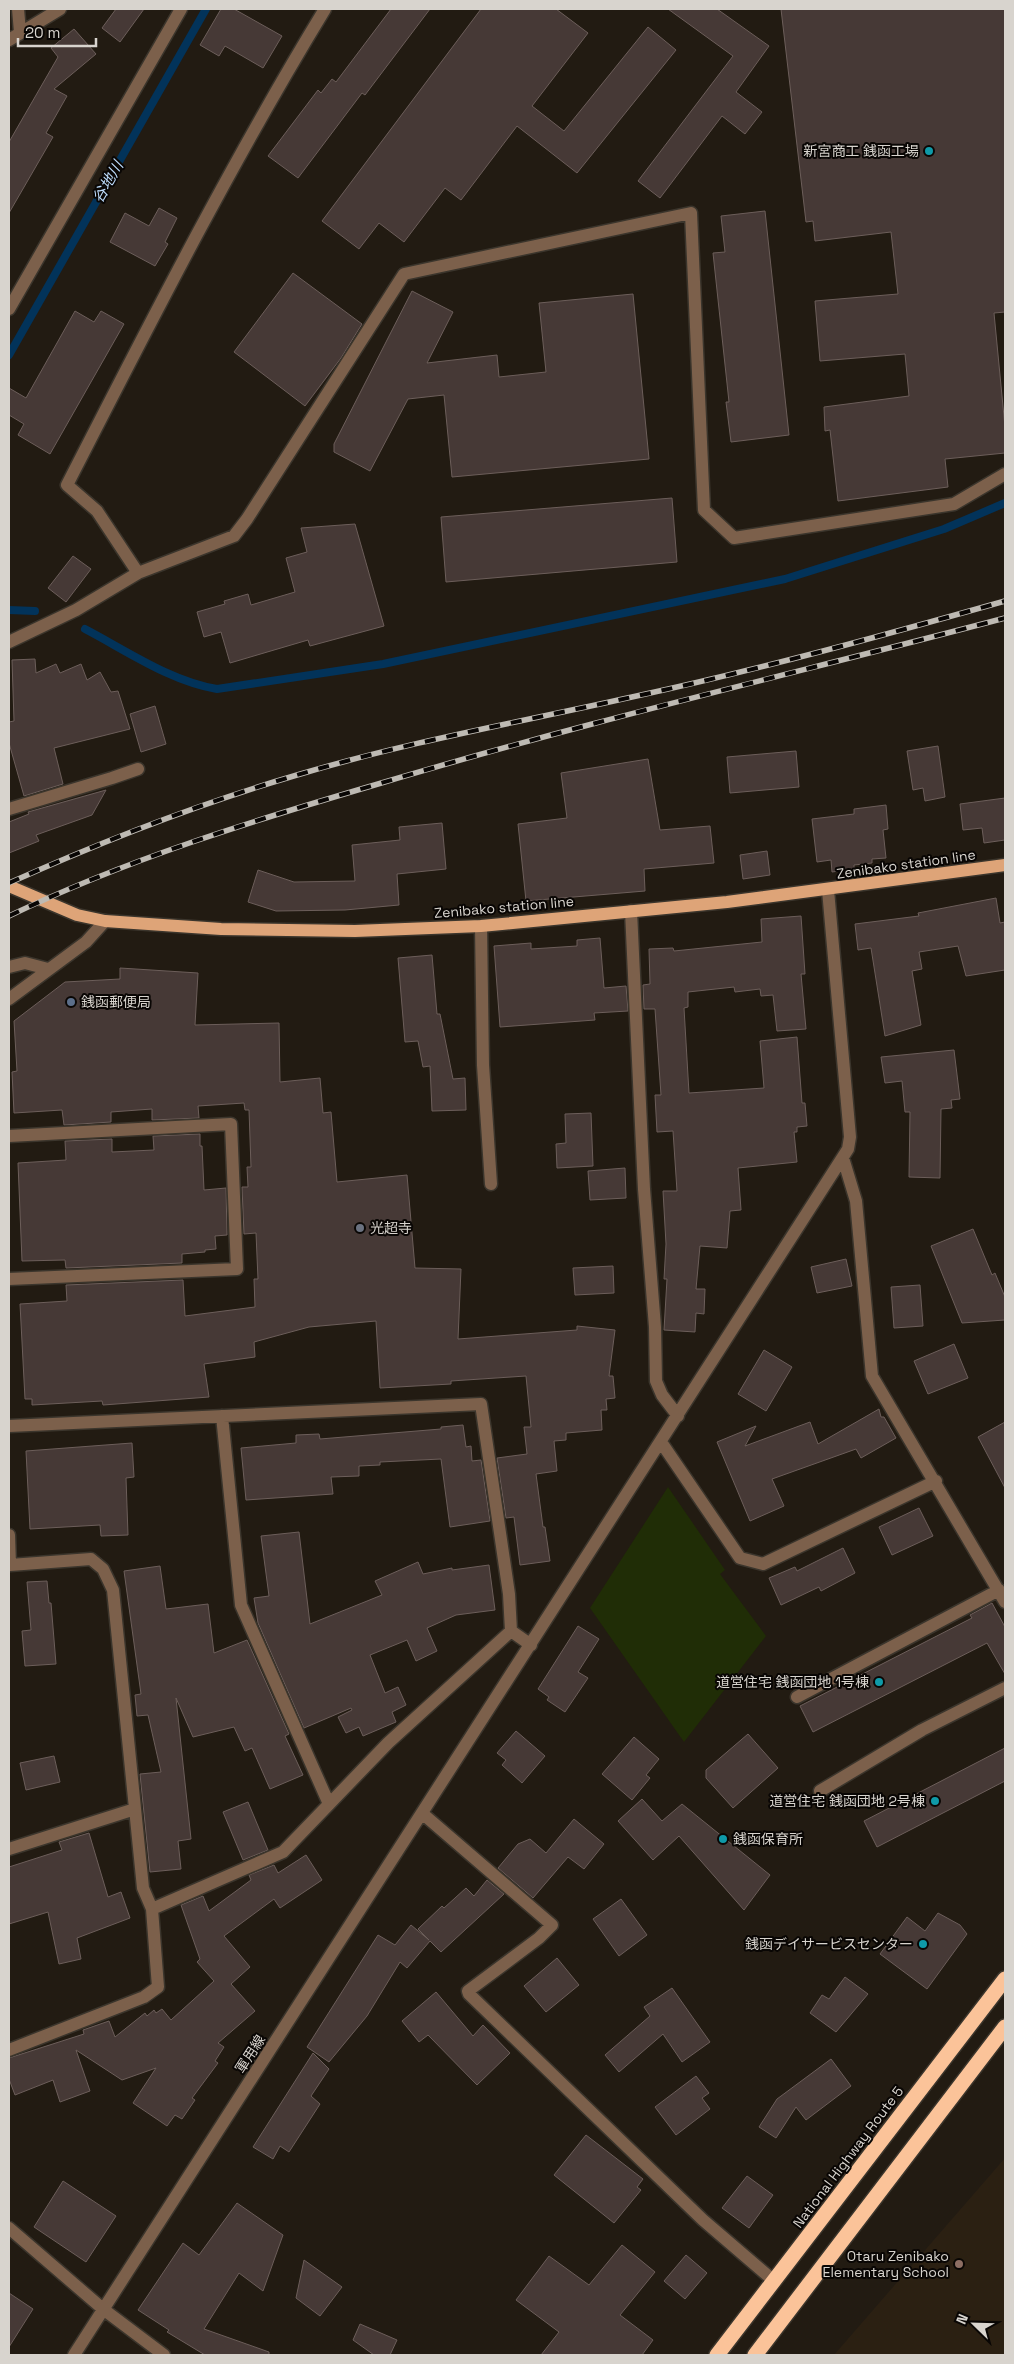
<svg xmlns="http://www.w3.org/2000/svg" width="1014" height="2364" viewBox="0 0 1014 2364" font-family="'Space Grotesk','Noto Sans JP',sans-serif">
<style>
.built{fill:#2b2012}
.green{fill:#202d06}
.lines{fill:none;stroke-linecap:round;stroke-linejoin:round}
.stream{stroke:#02335a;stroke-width:8}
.building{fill:#463936;stroke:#6c5e5a}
.minor-casing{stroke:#3b352c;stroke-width:15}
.major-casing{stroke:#3b352c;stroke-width:15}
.highway-casing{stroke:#3b352c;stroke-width:18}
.minor{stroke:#7c604b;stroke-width:12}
.major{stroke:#dea478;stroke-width:12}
.highway{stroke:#fbc399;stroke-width:15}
.rail-casing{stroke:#bebab3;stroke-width:5.5}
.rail{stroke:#090604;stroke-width:4;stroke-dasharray:11;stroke-linecap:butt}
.culture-dot{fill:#0f9aa8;stroke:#090604;stroke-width:2}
.service-dot{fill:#5c6f8a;stroke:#090604;stroke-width:2}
.worship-dot{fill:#6b7280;stroke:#090604;stroke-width:2}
.education-dot{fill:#8d6e63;stroke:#090604;stroke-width:2}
.labels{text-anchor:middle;stroke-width:4;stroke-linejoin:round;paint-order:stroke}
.poi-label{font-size:14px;fill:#d8d4ce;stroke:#090604;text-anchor:end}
.street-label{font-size:14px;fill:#d8d4ce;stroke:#090604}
.water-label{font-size:15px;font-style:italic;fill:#beddfd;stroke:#090604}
</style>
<rect width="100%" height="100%" fill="#221b12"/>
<path class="built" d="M1005 2158V2355H834L992 2173Z"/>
<path class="green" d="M668 1487 725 1570 720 1574 766 1636 684 1742 590 1608Z"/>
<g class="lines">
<path class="stream" d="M9 355 206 9
M9 610 35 611
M85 629C127 651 170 681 217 689L383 664 785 579 944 529 1005 503"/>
</g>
<path class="building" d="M116 9H144L120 42 102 28Z
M221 9H234L282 36 263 68 225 46 219 56 200 45Z
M391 9H430L365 95 362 93 298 178 268 156 318 90 321 93 332 79 336 82Z
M481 9H556L588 33 532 106 564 131 648 27 676 50 577 173 517 126 461 200 445 188 404 242 379 223 359 249 322 221Z
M668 9H717L769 46 736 92 762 112 745 134 722 116 660 198 638 181 733 56Z
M781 9H1005V312L994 313 1005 427V453L945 459 948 487 838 501 830 430 825 431 824 407 909 396 905 354 820 361 815 301 898 294 891 232 815 241 813 221 806 222Z
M74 29 96 54 54 89 67 96 46 133 53 137 9 213V142L58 57 51 48Z
M159 208 177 218 165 242 168 244 155 266 110 242 125 213 149 226Z
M765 211 789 435 731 442 726 402H729L713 253 725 252 721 216Z
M293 273 362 324 341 358 305 406 234 352Z
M412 291 453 312 427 363 497 355 499 377 546 372 539 303 633 294 649 459 452 477 444 395 408 399 370 471 334 452V444Z
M75 311 94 322 101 311 124 324 50 454 18 435 24 424 9 415V388L26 398Z
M672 498 677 562 446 582 441 517Z
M355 524 384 626 310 646 308 640 230 663 221 632 204 637 197 612 225 604 224 601 248 594 251 605 295 592 286 558 307 552 301 528Z
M73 556 91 569 66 602 48 588Z
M35 659 36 673 56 664 60 673 81 664 87 680 100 672 111 692 118 691 130 729 54 748 63 784 24 796 9 743V722L14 721 12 660Z
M155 706 166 744 141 752 130 714Z
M938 746 945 797 925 801 923 788 913 790 907 751Z
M796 751 799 787 730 793 727 757Z
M648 759 660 830 710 826 714 863 644 869 645 891 526 901 518 824 567 818 561 773Z
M106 790 92 815 36 835 39 841 9 853V822L29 814 28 812Z
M1005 798V840L984 843 982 828 963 830 960 804Z
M886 805 888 829 883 830 886 858 872 859V863L854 865V869L832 872 831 860 817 862 812 819 854 814V809Z
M442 823 446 869 397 874 399 905 345 910 276 911 248 902 258 870 294 882 355 881 352 845 400 840 399 827Z
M767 851 770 875 743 879 740 855Z
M996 898 1000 923 1005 922V970L966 976 958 946 919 952 922 969 912 971 921 1025 885 1036 871 948 858 950 855 924 919 916 918 913Z
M801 916 805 974H801L806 1029 777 1031 773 995 761 996 760 989 735 992 734 987 688 992V1007L684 1008 689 1093 764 1088 760 1041 797 1037 802 1103H805L807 1126 797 1127V1132H794L797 1162 738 1168 741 1210 730 1211 727 1248 700 1246 696 1289H705L704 1314 696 1313 695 1332 664 1330 667 1279H664L666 1244 663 1191H677L673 1131 657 1132 655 1095H661L655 1009H644L643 985 650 984 649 949 673 948 674 951 762 942 761 919Z
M600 938 604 988 626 986 628 1011 594 1013 595 1020 500 1027 494 946 531 943V949L577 946V940Z
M432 955 437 1014H440L453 1079 465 1078 466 1110 432 1111 430 1066 423 1067 418 1041 405 1042 398 958Z
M120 968 198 973 195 1025 279 1023 280 1082 320 1078 323 1113 331 1112 337 1182 407 1175 415 1268 461 1269 458 1339 577 1330V1326L615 1330 609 1376H613L615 1398 606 1399 607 1410H601L602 1430 566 1433V1440L554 1441 557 1471 536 1474 543 1527H545L550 1561 520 1565 514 1517 506 1518 497 1458 527 1454 524 1427H531L526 1376 451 1381V1384L380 1388 376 1321 309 1327 254 1342 255 1357 204 1364 209 1397 103 1405 102 1401 32 1405V1399H25L20 1304 67 1301 66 1285 183 1280 185 1316 255 1307 254 1279H258L256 1233 244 1234 242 1187H248L247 1167H251L249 1110H245L244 1103 198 1106 199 1118 152 1120V1109L111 1112V1122L64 1125 62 1110 14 1113 12 1072 17 1071 14 1021 65 982 120 979Z
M954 1050 960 1099 951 1100 952 1108 941 1109 940 1178 909 1177 910 1112H905L902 1081 885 1083 881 1057Z
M591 1113 593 1166 557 1168 556 1144 566 1143 565 1114Z
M200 1134V1146H202L204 1190 226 1188 227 1235 215 1236 216 1249 205 1250V1252L182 1254V1263L66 1268 65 1260 22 1261 18 1163 66 1160 65 1141 112 1139V1152L154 1150 153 1136Z
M625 1168 626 1198 590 1200 588 1171Z
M973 1229 992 1275 995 1273 1005 1297V1320L962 1323 931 1246Z
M846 1259 852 1286 817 1293 811 1267Z
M613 1266 614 1293 575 1295 573 1268Z
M920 1285 923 1326 894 1328 891 1287Z
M954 1344 968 1378 928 1394 914 1361Z
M764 1350 792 1367 766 1411 738 1394Z
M879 1409 881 1417H884L896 1438 861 1458 856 1449 772 1479 784 1506 750 1521 717 1442 756 1426 745 1446 810 1422 818 1444Z
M1005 1422V1488L978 1437Z
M463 1425 466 1447 471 1446 472 1461 481 1460 490 1521 450 1527 441 1459 380 1462V1465L359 1466V1476L331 1477 333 1494 246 1500 241 1448 296 1443V1435L319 1434 320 1439 441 1429V1427Z
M132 1443 134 1477 126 1478 128 1535 101 1536 100 1525 30 1529 26 1451Z
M919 1508 933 1536 892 1555 879 1527Z
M299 1532 310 1624 382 1595 375 1581 418 1562 423 1574 452 1568V1570L489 1565 495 1610 456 1615 427 1628 437 1651 416 1661 407 1640 370 1655 385 1693 398 1687 406 1705 392 1712 396 1722 363 1736 359 1727 346 1733 338 1717 352 1710 351 1708 304 1728 258 1623 254 1598 269 1596 261 1536Z
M843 1548 855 1573 821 1591 819 1587 781 1605 769 1578 795 1567 797 1571Z
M160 1566 166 1609 208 1604 214 1653 247 1640 289 1734 285 1736 303 1775 270 1789 252 1748 245 1751 234 1727 193 1737 176 1698 191 1839 178 1841 181 1869 150 1872 140 1774 161 1772 148 1715 137 1716 135 1695 141 1694 124 1571Z
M47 1581 49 1603H51L56 1664 25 1666 22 1631 31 1630 27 1582Z
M992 1603 1005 1627V1674L987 1643 813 1732 800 1706 972 1618 970 1615Z
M578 1626 599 1639 578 1672 588 1678 565 1712 547 1700 549 1697 538 1689Z
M516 1731 545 1756 522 1783 502 1765 506 1760 497 1753Z
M748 1734 778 1768 733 1808 706 1778V1770Z
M634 1737 659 1759 646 1775 650 1778 632 1800 602 1774Z
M1005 1748V1781L877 1847 864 1821Z
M54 1756 60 1782 26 1790 20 1763Z
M642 1799 662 1821 682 1804 770 1875 744 1910 679 1836 653 1860 618 1821Z
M248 1802 268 1850 243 1860 223 1812Z
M574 1819 604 1844 584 1869 568 1857 533 1898 498 1868 518 1844 530 1839 546 1853Z
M89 1833 108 1897 121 1892 130 1918 77 1938 81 1959 59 1964 48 1912 9 1924V1867L62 1850 59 1842Z
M306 1855 322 1880 280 1908 274 1899 224 1936 250 1967 231 1984 255 2011 218 2043 224 2047 215 2061 218 2063 192 2098 195 2100 182 2119 175 2115 167 2126 133 2103 156 2068 122 2080 76 2050 90 2091 60 2102 53 2080 15 2095 9 2079V2058L84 2034 83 2030 109 2021 115 2037 145 2013 147 2016 154 2010 156 2013 162 2009 171 2020 214 1981 197 1962 200 1959 181 1905 203 1896 209 1911 251 1880 249 1875 274 1865 278 1873Z
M487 1880 504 1894 441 1952 430 1941 407 1968 400 1962 367 2016 329 2062 307 2047 378 1935 395 1945 411 1925 429 1940 418 1929 442 1906 444 1908 466 1888 474 1896Z
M621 1899 647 1935 619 1956 593 1919Z
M938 1913 960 1925 967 1934 927 1989 880 1954 907 1917 925 1931Z
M557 1958 579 1985 546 2012 524 1986Z
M845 1977 868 1994 836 2032 810 2013 822 1995 829 1999Z
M672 1988 710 2042 682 2062 663 2034 619 2072 605 2055 650 2016 644 2007Z
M436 1992 473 2036 483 2025 510 2053 477 2085 428 2035 419 2042 402 2021Z
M313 2053 329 2069 311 2096 320 2104 289 2152 280 2146 273 2159 253 2147Z
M831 2059 851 2086 806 2120 796 2107 776 2138 759 2127 777 2099Z
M696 2076 709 2093 702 2098 710 2109 676 2135 655 2107Z
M586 2135 643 2179 637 2187 641 2190 614 2223 554 2175Z
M747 2176 773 2195 749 2228 722 2208Z
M63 2181 116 2216 86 2262 34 2227Z
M237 2203 283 2235 263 2291 239 2273 204 2329 269 2352V2355H205L167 2332 169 2330 138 2310 183 2243 199 2255Z
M622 2245 655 2272 620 2315 653 2340 642 2355H541L559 2332 516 2300 549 2256 589 2285Z
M686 2255 707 2273 685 2299 664 2281Z
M304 2260 342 2287 320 2316 296 2298Z
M9 2293 33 2309 9 2347Z
M360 2324 397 2340 390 2355H374L353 2340Z"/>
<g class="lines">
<g class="minor-casing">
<path id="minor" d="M18 9 20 32
M9 40 60 9
M9 309 181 9
M138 573 97 511 67 485C149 325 231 163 325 9
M9 642 76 610 138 573 234 536 247 519 404 274 691 213 704 510 734 538 954 504 1005 474
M9 809 112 778 138 769
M631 911 644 1189 655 1327 656 1381 662 1395 678 1416
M481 926 483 1065 491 1184
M9 967 25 963 48 969
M9 999 86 942 105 921
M9 1136 231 1124 237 1269 9 1279
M843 1158 856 1201 872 1376 1005 1602
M222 1416 241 1605 329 1804
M9 1426 481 1404 509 1594 511 1631 531 1645
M661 1442 740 1558 763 1564 936 1481
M9 1535 10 1565 91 1559 103 1569 113 1590 143 1888 152 1909 158 1987 144 1997 9 2050
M797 1697 999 1590
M820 1791 922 1730 1005 1688
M423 1814 552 1925 539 1938 468 1991 469 1994 703 2220 774 2281
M9 1849 135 1809
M152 1909 283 1852 388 1743 511 1631
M9 2228 103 2309 164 2355
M74 2355 848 1149 850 1137 828 890"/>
</g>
<g class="major-casing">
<path id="major" d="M9 886 77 915 105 921 221 929 355 931 481 926 727 902 1005 865"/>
</g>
<g class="highway-casing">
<path id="highway" d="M717 2355 1005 1979
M755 2355 1005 2027"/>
</g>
<use href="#minor" class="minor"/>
<use href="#major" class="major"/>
<use href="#highway" class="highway"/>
<g class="rail-casing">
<path id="rail" d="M9 883C103 841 198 804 297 775 407 742 520 722 632 697 758 670 881 636 1005 601
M9 916C128 859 252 821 378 784 585 722 796 673 1005 618"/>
</g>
<use href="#rail" class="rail"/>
</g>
<g class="culture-dot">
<circle cx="929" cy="151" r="5"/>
<circle cx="879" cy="1682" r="5"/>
<circle cx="935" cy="1801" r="5"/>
<circle cx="723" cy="1839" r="5"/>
<circle cx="923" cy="1944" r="5"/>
</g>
<circle class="service-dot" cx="71" cy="1002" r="5"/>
<circle class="worship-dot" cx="360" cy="1228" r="5"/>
<circle class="education-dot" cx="959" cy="2264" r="5"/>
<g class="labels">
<g class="poi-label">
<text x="919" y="156">新宮商工 銭函工場</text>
<text x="81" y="1007" text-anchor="start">銭函郵便局</text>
<text x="370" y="1233" text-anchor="start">光超寺</text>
<text x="869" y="1687">道営住宅 銭函団地 1号棟</text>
<text x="925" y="1806">道営住宅 銭函団地 2号棟</text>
<text x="733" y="1844" text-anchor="start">銭函保育所</text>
<text x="913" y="1949">銭函デイサービスセンター</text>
<text x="949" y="2261">Otaru Zenibako<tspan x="949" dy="16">Elementary School</tspan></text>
</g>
<g class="street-label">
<text transform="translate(906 864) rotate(-8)" y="5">Zenibako station line</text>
<text transform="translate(504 907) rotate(-5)" y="5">Zenibako station line</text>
<text transform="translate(250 2054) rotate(-57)" y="5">軍用線</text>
<text transform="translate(848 2157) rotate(-53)" y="5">National Highway Route 5</text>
</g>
<g class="water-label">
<text transform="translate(108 182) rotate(-60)" y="5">谷地川</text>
</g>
</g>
<rect width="1014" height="2364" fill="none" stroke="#d8d4ce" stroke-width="20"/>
<g transform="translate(974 2324) rotate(293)" stroke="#090604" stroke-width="4" paint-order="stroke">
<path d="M0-4L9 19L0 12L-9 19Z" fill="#d8d4ce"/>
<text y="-8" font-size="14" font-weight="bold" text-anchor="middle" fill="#d8d4ce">N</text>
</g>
<path d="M18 38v8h78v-8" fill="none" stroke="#d8d4ce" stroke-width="2.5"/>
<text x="25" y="38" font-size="15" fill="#d8d4ce" stroke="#090604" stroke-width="4" paint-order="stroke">20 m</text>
</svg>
